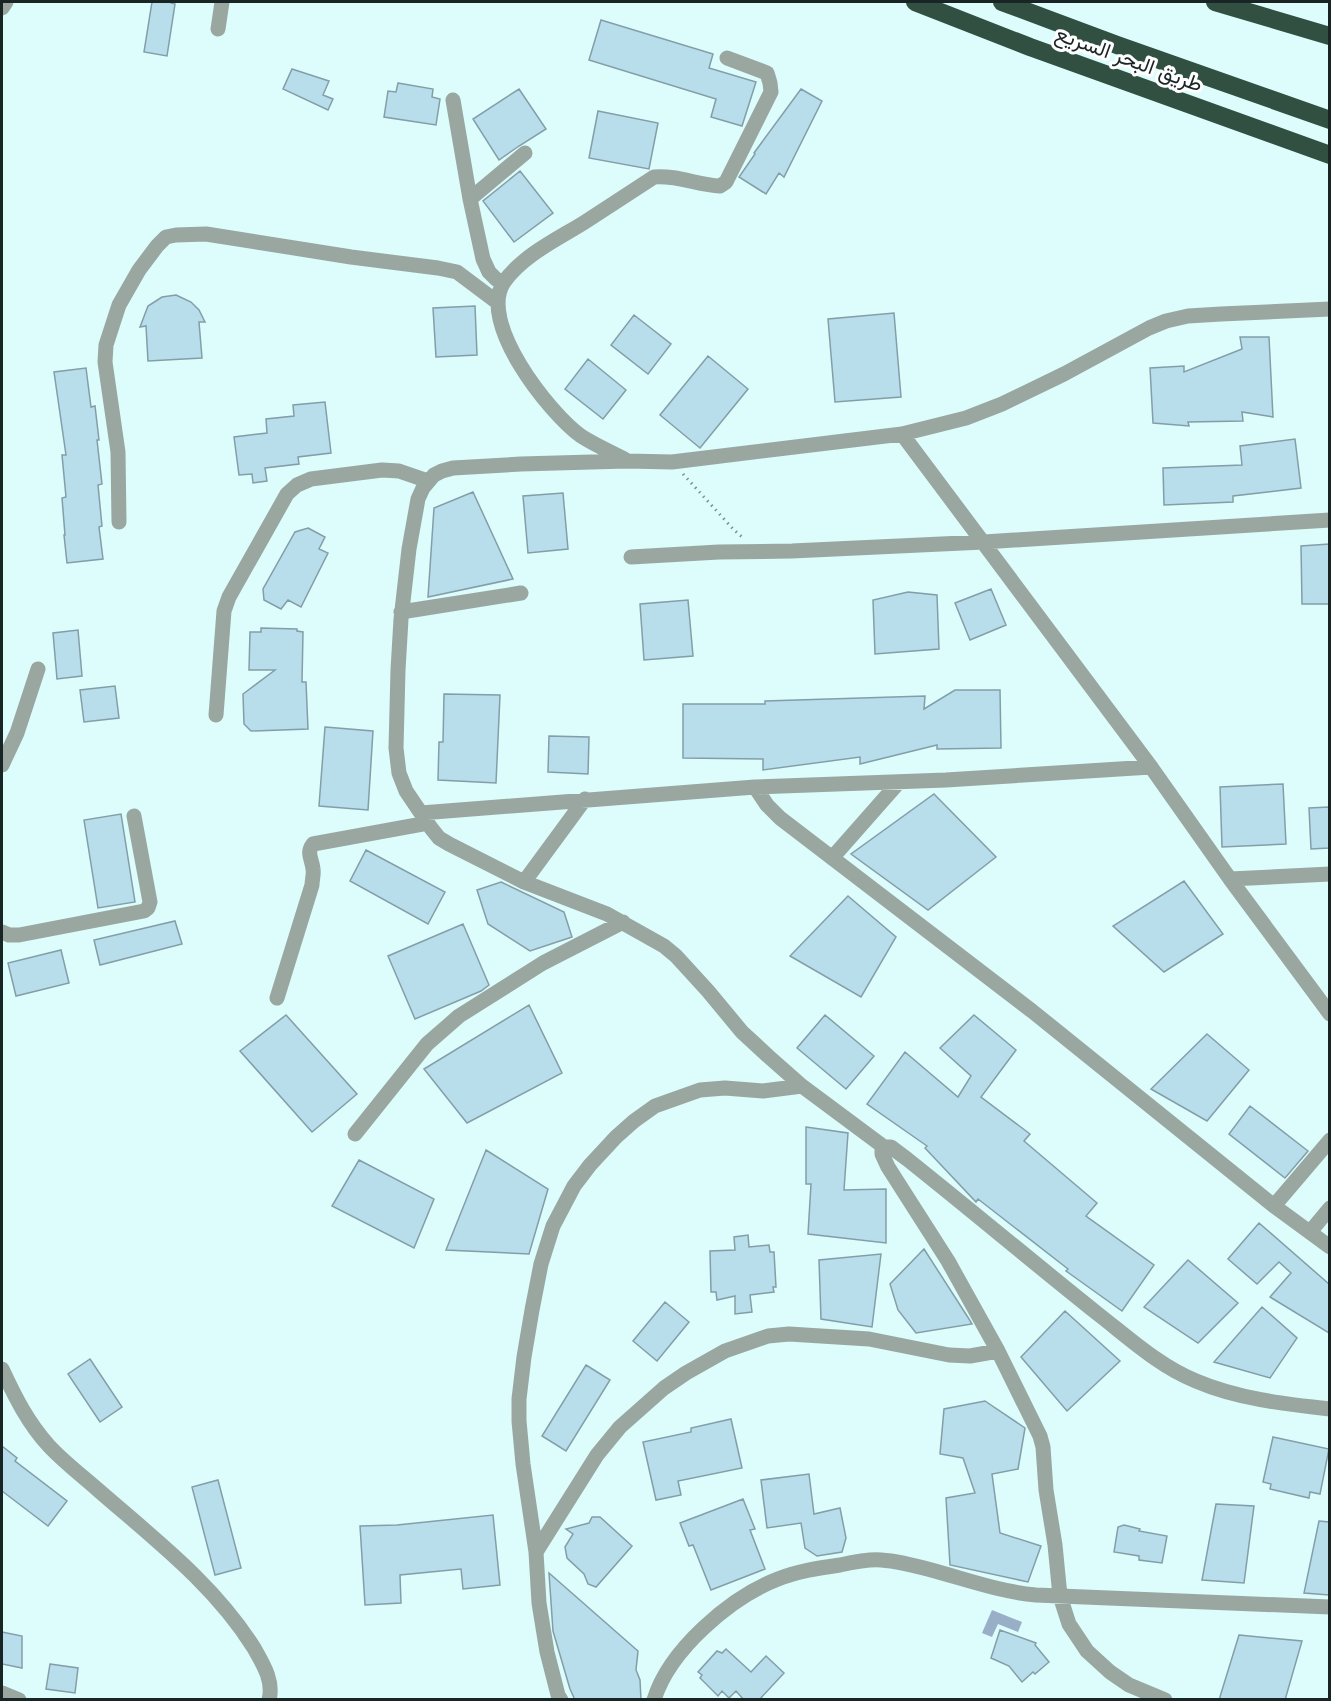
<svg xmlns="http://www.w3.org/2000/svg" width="1331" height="1701" viewBox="0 0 1331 1701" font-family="Jost,Vazirmatn,sans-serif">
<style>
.water{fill:#99afc7}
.building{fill:#b8ddeb;stroke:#839ea8;stroke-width:1.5}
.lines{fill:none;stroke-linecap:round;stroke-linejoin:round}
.path{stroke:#7b9291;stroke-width:3;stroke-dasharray:1.5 4.5;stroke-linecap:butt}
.minor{stroke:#99a7a0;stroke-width:15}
.highway{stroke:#325042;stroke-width:18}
.labels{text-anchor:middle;stroke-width:6;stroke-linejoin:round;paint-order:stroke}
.street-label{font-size:21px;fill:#192525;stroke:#fff}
</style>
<rect width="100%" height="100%" fill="#dcfdfb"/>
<path class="water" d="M992 1610 1022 1622 1018 1632 998 1624 992 1637 982 1633Z"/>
<path class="building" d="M152 2H171V3L175 4 167 56 144 52Z
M601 20 713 54 709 68 756 82 742 126 711 117 716 99 589 60Z
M292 69 329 81 323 95 333 99 328 110 283 89Z
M398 83 433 89 432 97 440 99 436 125 384 117 388 91 396 92Z
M519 89 546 129 519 146 499 160 473 119Z
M801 89 822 101 784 177 779 173 766 194 739 177 755 154 754 153Z
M598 111 658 123 649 169 589 158Z
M520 171 553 213 514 242 483 201Z
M176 295 191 302 199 310 205 322H199L202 358 148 361 146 326 140 327 148 306 162 297Z
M475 306 477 355 436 357 433 308Z
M894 313 901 397 835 402 828 319Z
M634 315 671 344 648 374 611 345Z
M1240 337H1269L1273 417 1242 412 1243 421 1188 422 1189 426 1153 423 1150 368 1184 366V372L1242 349Z
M708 356 748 389 700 448 660 415Z
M588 359 626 390 603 419 565 389Z
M86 368 91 407 95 406 99 440H97L102 484 98 485 102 526 99 527 103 559 67 563 64 535H65L62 498 66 497 62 455H66L54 372Z
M325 402 331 453 298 457 299 464 265 468 267 481 253 483 252 474 239 475 234 437 267 433 266 419 294 416 293 405Z
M1295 439 1301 488 1233 496V502L1164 505 1163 468 1242 465 1240 446Z
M473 492 513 579 428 597 434 508Z
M563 493 568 549 528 553 523 496Z
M308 528 325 537 319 549 328 553 301 607 288 600 281 609 264 600 263 589 295 532Z
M1329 544V604H1302L1301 546Z
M991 589 1006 625 970 640 955 603Z
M908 592 937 595 939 649 875 654 873 600Z
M688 600 693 656 644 660 640 604Z
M261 628 297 629V631L303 632 302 682H306L308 729 251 731 244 724 243 694 275 670H249L250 632H261Z
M78 630 82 676 57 679 53 633Z
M115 686 119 718 84 722 80 690Z
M955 690H1000L1001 748 937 749V745L860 764V757L763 770V759L683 758V704H765V701L925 696 924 709Z
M444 694 500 695 496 783 438 780 439 742H443Z
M325 727 373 731 368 810 319 806Z
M549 736 589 737 588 774 548 772Z
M1283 784 1286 844 1222 847 1220 787Z
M934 794 996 857 928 910 851 854Z
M1329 807V848L1311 849 1309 808Z
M121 814 135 902 98 908 84 820Z
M366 850 445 892 428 924 350 881Z
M1184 881 1223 934 1164 972 1113 926Z
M501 882 564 912 572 937 530 951 488 924 477 890Z
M848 896 896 937 861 997 790 956Z
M175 921 182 944 100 965 94 940Z
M463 924 489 985 481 991 415 1019 388 956Z
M61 950 69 983 16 996 8 963Z
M529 1005 562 1073 467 1123 424 1069Z
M286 1015 357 1094 312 1132 240 1051Z
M825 1015 874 1056 846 1089 797 1048Z
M974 1015 1016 1050 981 1097 1030 1134 1024 1141 1097 1203 1086 1216 1154 1265 1122 1311 1066 1271 1068 1269 978 1199 976 1202 925 1148 927 1146 867 1104 905 1052 958 1097 971 1076 940 1048Z
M1207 1034 1249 1070 1207 1121 1151 1089Z
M1250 1106 1308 1151 1285 1178 1229 1134Z
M806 1127 848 1133 844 1190 886 1189V1243L808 1234 811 1184H806Z
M486 1150 548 1189 529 1254 446 1250Z
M359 1160 434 1199 414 1248 332 1206Z
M1259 1223 1329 1284V1333L1270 1297 1291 1273 1279 1262 1257 1284 1228 1259Z
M748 1235 749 1247 769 1245 770 1252H774L776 1287H773L774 1292 750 1295 752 1312 735 1314V1296L717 1300 716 1292H711L710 1251 735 1250 734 1237Z
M924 1249 969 1319 972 1324 916 1333 898 1310 890 1284Z
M881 1254 872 1327 821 1319 819 1260Z
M1188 1260 1238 1303 1198 1343 1144 1307Z
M665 1302 689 1322 657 1361 633 1341Z
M1262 1307 1297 1338 1270 1378 1214 1362Z
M1065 1311 1120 1361 1067 1411 1021 1357Z
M90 1359 122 1407 100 1422 68 1374Z
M586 1365 610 1380 566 1451 542 1436Z
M985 1401 1025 1428 1018 1469 992 1474 1000 1533 1041 1546 1028 1582 950 1565 946 1498 975 1493 963 1458 940 1454 944 1409Z
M731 1419 742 1468 678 1481 681 1495 656 1500 643 1442 691 1432V1428Z
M1273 1437 1329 1449 1320 1494 1310 1492 1309 1498 1270 1489 1271 1484 1263 1482Z
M2 1446 17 1458 15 1461 67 1501 48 1526 2 1491Z
M809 1474 814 1514 840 1508 846 1538 842 1552 817 1556 805 1548 801 1523 767 1528 761 1480Z
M218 1480 241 1568 215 1575 192 1487Z
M743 1499 755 1529 750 1530 765 1569 711 1590 693 1545 689 1546 680 1523Z
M1216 1504 1254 1506 1244 1583 1202 1580Z
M493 1515 500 1585 463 1589 461 1569 400 1575 401 1603 365 1605 360 1526 397 1525Z
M592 1517H600L632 1546 596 1587 588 1584 584 1574 567 1558 565 1547 573 1534 566 1529 589 1523Z
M1319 1521 1329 1522V1595L1304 1593Z
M1124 1525 1140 1529 1139 1531 1167 1536 1162 1563 1139 1560V1556L1114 1552 1118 1527Z
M549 1573 638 1651 636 1670 640 1680 641 1700H575L570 1689 553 1631Z
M1000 1630 1036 1643 1035 1645 1049 1662 1035 1674 1033 1672 1022 1682 1009 1666 991 1658Z
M2 1632 22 1636V1668L2 1664Z
M1239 1635 1302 1641 1285 1700H1219Z
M726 1649 751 1672 766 1656 784 1673 759 1700H744L736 1691 729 1698 722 1691 718 1696 700 1678 702 1675 698 1672 717 1651 722 1653Z
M50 1664 78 1668 75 1693 46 1689Z"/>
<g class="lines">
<path class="path" d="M683 474 734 530 742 537"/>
<path class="minor" d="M2 8 6 2
M218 29 222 2
M453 100 470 199 483 259 489 272 496 279 503 283
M470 199 525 153
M902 434 1151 767 1230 879 1330 1014
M626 460C611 452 595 445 581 436 549 413 477 322 504 282 523 255 558 239 585 222 608 207 631 192 654 177 677 175 698 185 720 186L726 182 771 92 770 83 767 73 727 58
M119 522 118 452 105 362 106 345 119 305 139 270 157 246 166 237 176 235 206 234 351 257 438 268 457 272 497 302
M631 557 719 552 792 551 984 542 1330 520
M401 612 521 593
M216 715 224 611 229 597 287 494 297 485 311 479 382 470 399 471 428 481
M2 765 17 733 38 669
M755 787 946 780 1151 767
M421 813 755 787 767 805 780 818 1032 1011 1274 1206 1330 1247
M832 858 899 782
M1230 879 1330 874
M524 882 585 799
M2 932 9 935H19L144 911 148 908 150 902 134 816
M277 998 312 885C312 880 314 874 313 869 312 859 306 853 313 844L428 823
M355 1134 427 1044 459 1016 543 963 623 922
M884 1147 802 1086 768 1056 742 1032 708 991 676 956 664 946 607 914 524 882 449 844 439 838 431 828 406 791 399 773 396 748 398 670 401 619 409 549 418 499 423 488 434 475 442 471 453 468 521 464 627 461 672 462 902 434 966 418 1002 404 1064 374 1149 328 1166 321 1188 316 1221 314 1330 309
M1274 1206 1330 1140
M1310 1232 1330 1208
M2 1369C15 1397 28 1423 49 1446 64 1462 81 1475 97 1489 153 1538 214 1584 254 1648 263 1664 274 1681 269 1700
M536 1552 597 1455 620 1427 664 1388 686 1373 725 1351 768 1336 789 1334 869 1339 949 1355 970 1356 998 1351
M2 1693 19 1700
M561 1700 558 1695 547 1652 539 1603 536 1552 523 1464 519 1421V1399L524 1357 532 1310 541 1264 553 1226 574 1186 590 1165 616 1137 634 1121 655 1106 700 1090 725 1088 763 1091 802 1086
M654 1700C669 1650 731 1597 778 1579 798 1571 819 1568 840 1565 854 1562 868 1559 881 1560 899 1561 917 1566 935 1571 968 1580 1002 1592 1036 1595L1330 1607
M1165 1700 1129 1685 1110 1672 1087 1651 1069 1624 1060 1596 1055 1545 1046 1490 1043 1447 1040 1436 998 1351 948 1261 888 1167 882 1154V1149L884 1147H891L907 1159C971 1210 1034 1263 1098 1314 1129 1338 1159 1366 1196 1381 1238 1399 1285 1404 1330 1409"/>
<path class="highway" d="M915 2 1030 47 1330 155
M1002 2 1117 45 1330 120
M1215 2 1330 36"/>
</g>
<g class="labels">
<g class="street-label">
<text transform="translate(1129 59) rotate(20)" y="7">طريق البحر السريع</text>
</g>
</g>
<rect width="1331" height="1701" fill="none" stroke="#192525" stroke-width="6"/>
</svg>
